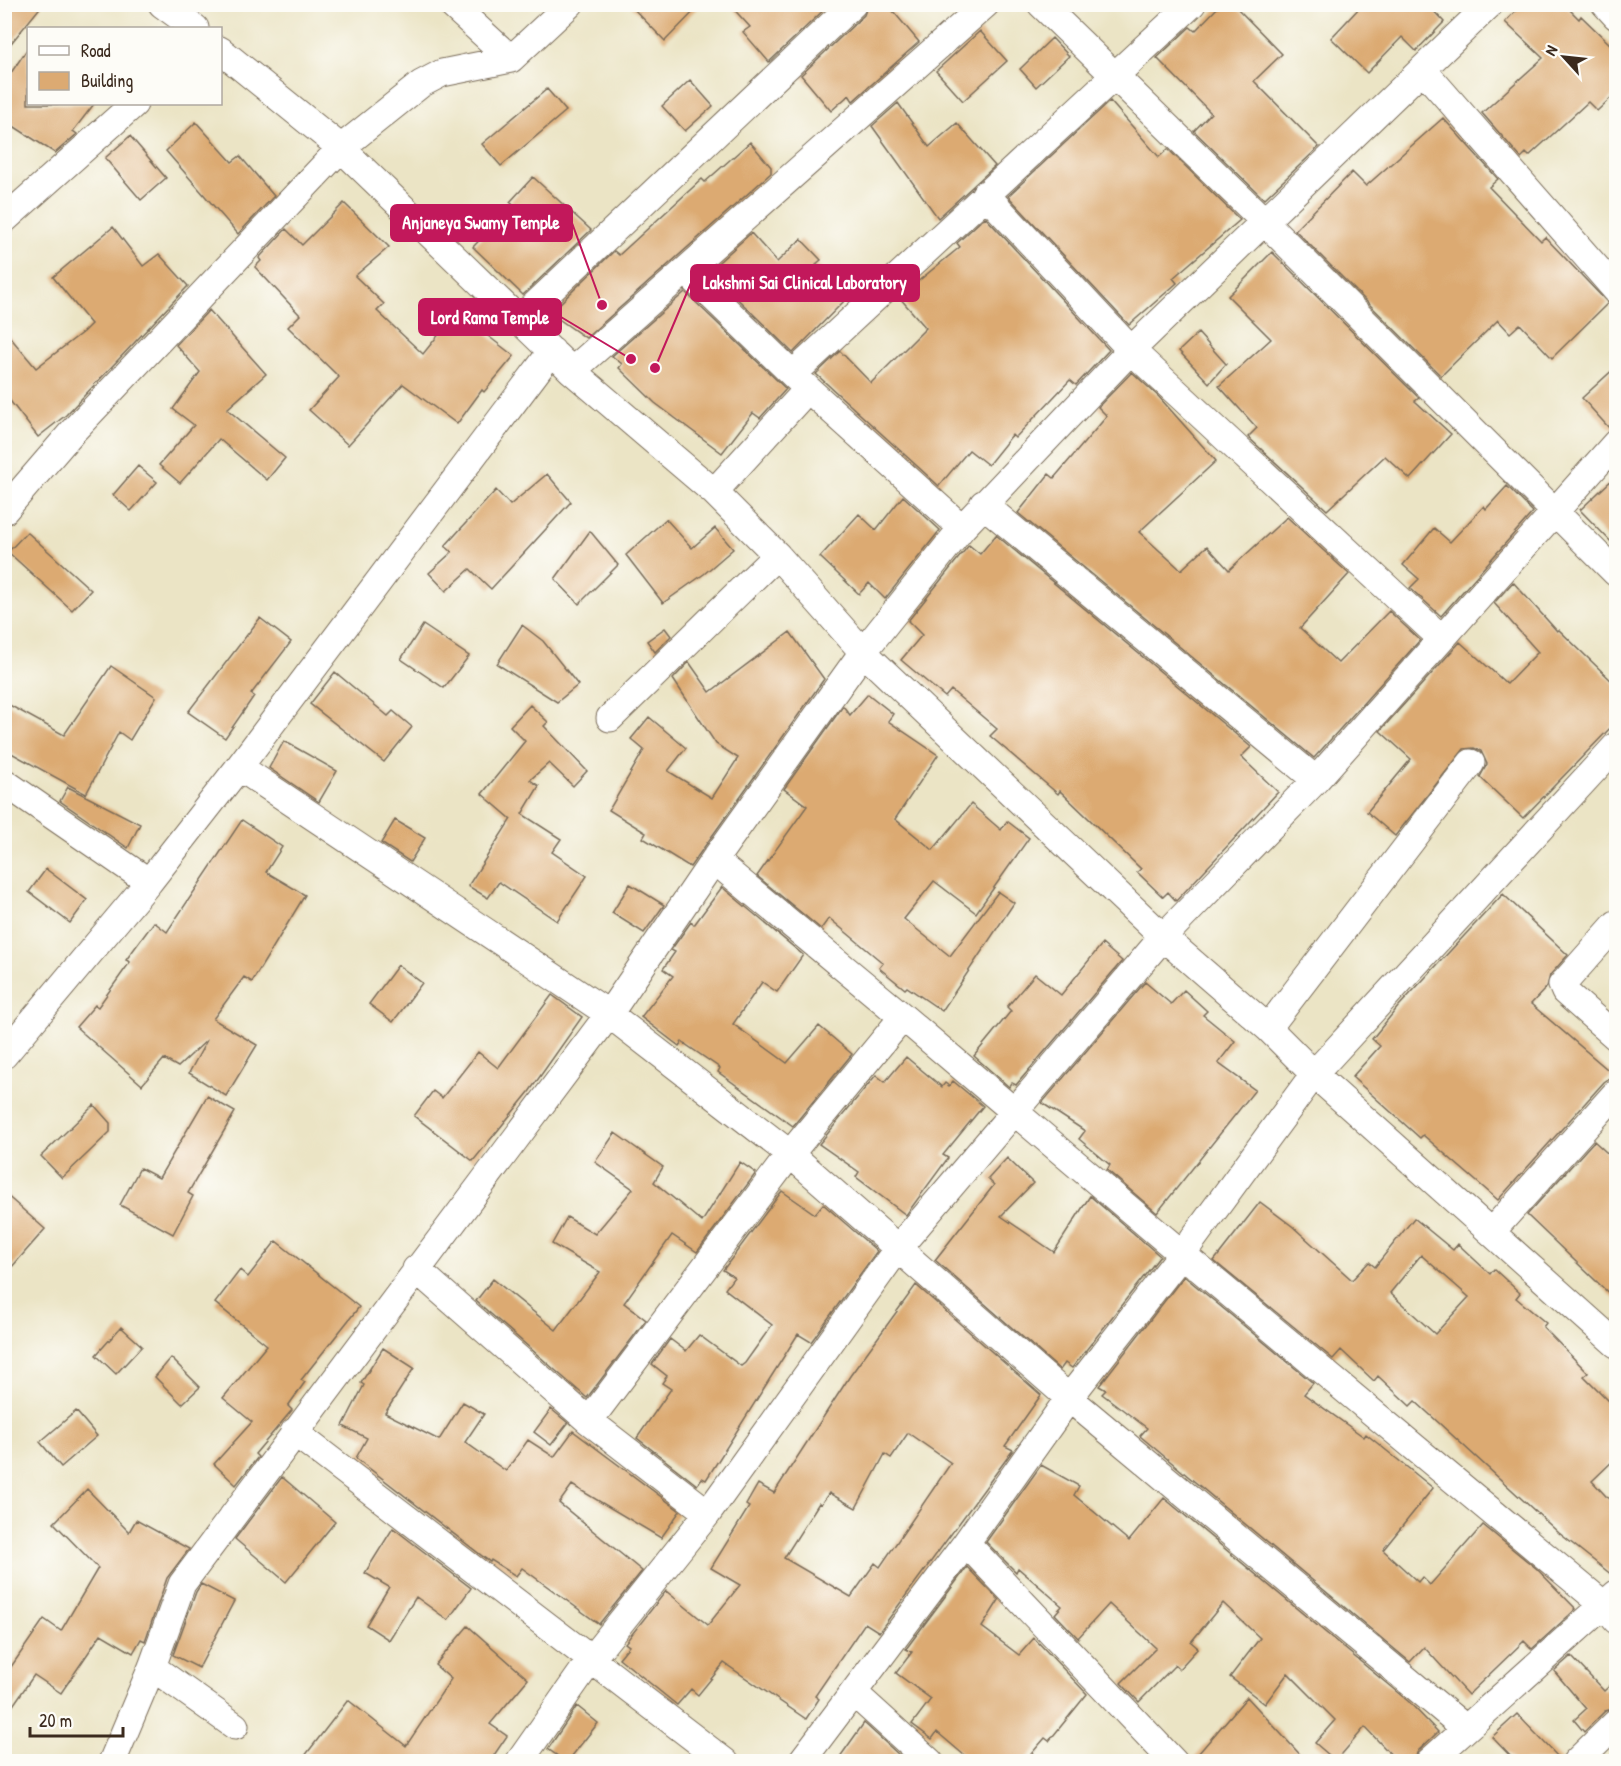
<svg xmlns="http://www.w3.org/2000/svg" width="1621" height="1766" viewBox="0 0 1621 1766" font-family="'Patrick Hand',sans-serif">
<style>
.building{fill:#dcaa72;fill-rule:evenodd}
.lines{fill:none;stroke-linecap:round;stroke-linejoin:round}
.street-casing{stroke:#796b58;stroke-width:29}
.street{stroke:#fff;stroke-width:27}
.leader{fill:none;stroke:#c2185b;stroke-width:2}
.callout-dot{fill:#c2185b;stroke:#fdfcf7;stroke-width:2}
.callout{fill:#c2185b;stroke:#c2185b;stroke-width:2}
.callout-label{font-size:18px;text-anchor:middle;font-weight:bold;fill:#fff}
</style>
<rect width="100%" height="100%" fill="#fdfcf7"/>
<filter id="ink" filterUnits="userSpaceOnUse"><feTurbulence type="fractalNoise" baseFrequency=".0167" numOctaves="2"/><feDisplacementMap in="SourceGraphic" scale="12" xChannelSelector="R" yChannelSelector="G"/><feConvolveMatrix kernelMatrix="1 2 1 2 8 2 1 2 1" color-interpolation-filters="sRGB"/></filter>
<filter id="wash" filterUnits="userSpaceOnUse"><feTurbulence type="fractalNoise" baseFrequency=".008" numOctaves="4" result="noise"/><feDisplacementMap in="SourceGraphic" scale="24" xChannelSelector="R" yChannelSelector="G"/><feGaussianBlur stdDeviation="1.35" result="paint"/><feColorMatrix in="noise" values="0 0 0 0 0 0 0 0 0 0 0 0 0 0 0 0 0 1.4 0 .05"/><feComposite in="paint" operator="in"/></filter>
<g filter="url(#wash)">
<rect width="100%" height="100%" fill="#ebe4c5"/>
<g id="blocks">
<path class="building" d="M4 4H43L4 52Z
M629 4H701L665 41Z
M729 4H830L769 62 743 32 750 27Z
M868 4H887L919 42 853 101 849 95 831 111 801 75 864 15Z
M1221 4H1233L1282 54 1254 81 1319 147 1264 199 1194 131 1211 113 1157 58 1190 27 1195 31Z
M1363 4H1427L1444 22 1416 51 1402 37 1367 73 1331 38Z
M1522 4H1564L1579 19 1581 16 1617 51V92L1597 111 1588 102 1529 156 1526 153 1521 158 1482 113 1543 58 1505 22Z
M980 31 1007 61 963 101 936 71Z
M1052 38 1069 56 1036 87 1020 69Z
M28 48V104H94L73 131 77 134 55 153 4 120V83Z
M690 80 713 106 685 131 662 106Z
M547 89 566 111 501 166 482 144Z
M1110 101 1159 157 1168 149 1240 220 1173 278 1177 283 1129 325 1008 196Z
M898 103 929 147 957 123 995 166 938 218 872 126Z
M1443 118 1498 179 1489 187 1541 241 1545 237 1608 303 1552 358 1520 324 1510 333 1498 320 1441 376 1295 230 1352 172 1366 186Z
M196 122 232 162 240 156 274 196 238 234 166 151Z
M130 136 166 178 141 200 105 158Z
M750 142 771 167V173L586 338 550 313 614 251 619 255 702 179 705 182Z
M533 177 591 230 523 295 473 247 513 205 510 202Z
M344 203 389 247 355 276 384 304 377 311 423 354 457 312 514 356 484 392 482 390 457 424 403 384 348 445 309 410 339 377 288 327 300 315 255 267 261 261 259 258 286 229 302 245Z
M985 217 1109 350 1076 385 1070 380 1015 438 1012 435 988 465 969 450 939 486 816 374 840 351 871 383 926 328 899 297 960 247 957 243Z
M113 227 143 266 159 254 188 286 66 415 38 437 4 393V330L36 368 83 332 91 324 53 277Z
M751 233 777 262 801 239 821 260 816 264 849 296 793 353 709 271Z
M1272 252 1419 398 1415 401 1451 434 1410 479 1385 456 1327 510 1248 437 1257 428 1219 386 1271 339 1228 296Z
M685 292 786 389 760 418 753 413 722 453 655 403 619 368 622 364 612 356Z
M209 310 266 374 227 409 285 458 267 480 219 439 180 483 159 465 194 425 173 409 200 372 176 345Z
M1198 333 1226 364 1209 383 1179 351Z
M1617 366V428L1610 429 1582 398Z
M1132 372 1159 397 1216 461 1139 532 1181 570 1207 546 1229 570 1287 517 1349 574 1300 628 1338 663 1389 611 1420 640 1314 758 1018 513 1049 474 1054 478 1107 416 1098 407Z
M138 466 157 482 131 511 113 495Z
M547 474 571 502 568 505 491 589 470 569 446 591 429 573 452 552 445 546 496 490 510 505Z
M1617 475V548L1580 510Z
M1507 486 1533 512 1441 616 1410 588 1419 579 1403 565 1434 528 1450 542 1484 506 1486 509Z
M903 496 940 530 885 599 869 583 859 594 820 557 859 514 876 530Z
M666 519 692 548 715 528 733 549 704 574 663 603 626 555Z
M590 531 618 565 579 604 555 579Z
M27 532 91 590 72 610 8 552Z
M996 535 1251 747 1241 757 1278 792 1176 901 1168 892 1163 897 1137 872 1141 869 1060 791 1058 794 990 736 997 729 951 690 945 697 901 660 922 635 908 621 969 545 980 554Z
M1513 582 1557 631 1559 630 1617 686V721L1523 818 1480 777 1487 764 1481 751 1474 748 1464 749 1395 836 1367 812 1411 759 1380 731 1460 642 1507 684 1538 652 1494 603Z
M260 618 291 642 251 694 254 696 225 738 188 712Z
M423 625 469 656 444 688 401 659Z
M522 625 543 641 578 685 557 702 497 664Z
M665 628 671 636 655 652 647 641Z
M790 632 824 679 690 867 643 838 646 833 609 810 644 750 631 739 649 717 686 748 668 771 712 798 738 758 716 744 673 679 689 662 710 692Z
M111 666 156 697 130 740 119 732 86 794 4 749V702L64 735Z
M335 672 388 716 393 711 412 727 384 762 310 704Z
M868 694 893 714 888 721 938 755 895 819 933 850 971 804 1001 830 1007 821 1029 838 976 913 934 881 904 919 950 956 998 892 1014 903 942 1011 907 987 905 989 879 968 883 963 829 918 821 929 757 876 807 806 784 789 843 706 850 715Z
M530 705 548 722 544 726 587 771 573 786 549 763 530 780 539 786 522 814 561 839 552 852 587 876 557 921 499 882 488 898 468 886 511 819 482 794 525 741 510 726Z
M284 741 337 771 319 802 269 768Z
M68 787 140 824 128 848 60 801Z
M242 820 282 847 266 872 305 895 252 982 244 977 213 1019 257 1045 226 1096 189 1073 207 1040 178 1067 164 1059 142 1085 76 1027 95 1005 98 1007 130 962 126 960 154 922 167 932Z
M395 820 425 838 410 862 381 843Z
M46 869 87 900 70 923 29 892Z
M630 884 664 905 644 933 612 913Z
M722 887 803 955 777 992 762 982 733 1024 787 1063 819 1026 852 1054 793 1126 718 1072 720 1068 682 1042 679 1046 641 1017 673 976 663 969 675 952 671 950 691 922 694 925Z
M1503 894 1568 955 1550 975 1547 987 1531 1004 1614 1075 1604 1082 1498 1200 1423 1135 1420 1138 1352 1077 1380 1046 1372 1039 1398 1007Z
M1102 944 1122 961 1016 1085 1012 1083 1009 1087 974 1056 1011 1011 1007 1007 1035 974 1061 995Z
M398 965 422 983 393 1022 369 1004Z
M1145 982 1171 1004 1184 990 1207 1011 1203 1015 1235 1041 1218 1063 1255 1090 1157 1213 1107 1170 1110 1165 1079 1139 1085 1131 1042 1103Z
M552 995 582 1017 529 1092 473 1161 414 1116 433 1091 442 1098 478 1052 498 1068Z
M906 1057 942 1087 945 1083 949 1086 953 1081 983 1106 943 1155 948 1158 906 1215 856 1177 859 1172 819 1144 876 1075 885 1082Z
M207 1096 235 1112 188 1193 193 1196 173 1234 120 1205 140 1168 159 1178Z
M94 1105 110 1123V1132L62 1178 41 1156Z
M615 1133 663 1167 654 1182 702 1222 740 1162 756 1173 697 1252 672 1235 624 1303 646 1320 587 1398 476 1301 493 1279 556 1330 600 1272 552 1244 567 1217 595 1234 633 1189 595 1162Z
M1594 1141 1617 1162V1301L1527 1215Z
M1007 1158 1033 1183 1001 1216 1054 1252 1090 1196 1160 1256 1072 1368 1065 1363 1060 1370 935 1260 994 1185 988 1179Z
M782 1191 815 1214 823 1204 877 1251 811 1342 798 1334 706 1480 702 1478 697 1485 637 1438 671 1389 662 1383 667 1376 652 1364 670 1339 686 1351 699 1335 741 1366 745 1363 772 1325 725 1289 734 1277 723 1270Z
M4 1193 45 1229 4 1276Z
M1260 1202 1292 1226 1352 1280 1369 1262 1375 1267 1414 1218 1453 1250 1458 1244 1490 1274 1494 1269 1520 1293 1516 1298 1546 1323 1543 1327 1588 1373 1584 1376 1617 1409V1457L1592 1481 1617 1508V1579L1559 1533 1415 1401 1410 1406 1378 1376 1374 1381 1341 1350 1333 1359 1214 1261ZM1421 1255 1469 1297 1435 1334 1390 1293Z
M276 1241 359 1307 301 1380 305 1382 288 1406 292 1410 255 1454 258 1457 236 1485 214 1464 252 1422 223 1398 267 1345 215 1303 240 1270 248 1277Z
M1184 1276 1313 1383 1304 1394 1364 1437 1366 1434 1433 1488 1383 1550 1418 1582 1422 1577 1430 1585 1483 1525 1537 1569 1576 1609 1532 1649 1524 1641 1468 1695 1424 1647 1410 1662 1140 1436 1147 1428 1102 1394 1106 1390 1099 1386Z
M916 1285 1041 1395 1005 1446 1013 1450 879 1632 865 1623 815 1696 819 1699 806 1719 724 1663 698 1695 691 1689 677 1705 619 1658 629 1646 625 1643 666 1591 708 1625 740 1585 711 1568 749 1507 746 1505 758 1484 774 1493 850 1376ZM908 1433 951 1463 880 1567 875 1563 851 1597 784 1558 819 1503 821 1504 829 1493 856 1508 885 1454 891 1458Z
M121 1327 142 1346 116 1374 96 1355Z
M383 1348 414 1368 385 1413 439 1440 463 1402 484 1414 465 1442 506 1471 528 1440 554 1457 573 1431 680 1511 661 1538 572 1485 559 1503 642 1571 599 1624 522 1568 516 1576 491 1560 490 1562 356 1458 367 1438 343 1426 364 1385 361 1383Z
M171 1358 200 1387 182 1404 155 1377Z
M551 1409 568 1423 551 1445 534 1432Z
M76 1411 97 1436 61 1467 40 1442Z
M1041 1465 1079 1486 1074 1495 1129 1541 1164 1498 1409 1702 1438 1732 1418 1751 1413 1761H1397L1365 1727 1336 1761 1315 1743 1335 1720 1288 1673 1265 1704 1230 1677 1260 1638 1223 1603 1191 1642 1198 1648 1179 1669 1175 1665 1139 1702 1121 1683 1156 1648 1109 1604 1078 1638 1055 1614 1062 1606 1018 1568 1016 1572 986 1542Z
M282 1477 335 1522 286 1582 235 1539Z
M87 1489 129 1532 136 1520 189 1549 167 1578 145 1641 141 1639 133 1653 101 1634 61 1693 34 1675 5 1717 4 1677 44 1619 61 1631 98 1568 54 1523Z
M393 1528 471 1588 448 1620 416 1597 389 1640 366 1625 389 1587 365 1573Z
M967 1567 999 1600 982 1627 1019 1655 1034 1638 1087 1694 1049 1741 1045 1738 1025 1761H971L937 1732 932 1739 912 1724 931 1699 896 1673 912 1652 906 1649Z
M201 1584 234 1601 199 1668 173 1655 196 1592Z
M468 1626 528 1679 490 1724 507 1736 490 1761H301L348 1700 406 1746 451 1679 435 1665Z
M1571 1656 1604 1691 1617 1679V1708L1605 1711 1584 1732 1574 1720 1586 1709 1554 1671Z
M1247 1697 1306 1761H1192Z
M577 1706 598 1723 568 1761H565L548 1749Z
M1517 1714 1561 1760V1761H1515L1492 1737Z
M864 1723 899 1755 894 1761H837Z"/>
</g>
</g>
<g filter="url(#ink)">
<use href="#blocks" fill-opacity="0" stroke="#796b58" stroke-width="1.5"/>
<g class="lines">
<g class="street-casing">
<path id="street" d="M162 4 195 28
M451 4 511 59
M1041 4 1265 222 1616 573
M1605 4 1616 16
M220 50 341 148 572 371 714 492 777 555 863 652 1163 937 1268 1028 1314 1074 1616 1344
M1423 70 1616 290
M985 194 1131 350 1441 638
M4 220 134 104
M686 271 808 389 714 492
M520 319 853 4
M572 371 986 4
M793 374 1192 4
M808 389 962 528
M983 504 1316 780
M4 511 73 431 341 148 421 84 442 73 511 59 570 4
M610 718 777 555
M239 767 609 1014 790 1154 1069 1398 1465 1728
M4 782 149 882
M1616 924 1562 985 1565 992 1616 1037
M903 1017 1182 1254 1604 1605 1616 1620
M1268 1028 1471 763
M4 1055 149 882 239 767 552 351
M1492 1231 1616 1093
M416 1269 589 1421 708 1513
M589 1421 790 1154 903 1017 714 860
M294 1432 725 1762
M966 1543 1174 1762
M152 1667 235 1726
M854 1693 930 1762
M112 1762 152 1667 182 1584 609 1014 714 860 863 652 962 528 1131 350 1490 4
M519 1762 592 1658 708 1513 898 1248 1163 937 1316 780 1616 443
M801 1762 966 1543 1069 1398 1182 1254 1314 1074 1616 746
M1429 1762 1616 1594
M1576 1762 1616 1723"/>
</g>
<use href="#street" class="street"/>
</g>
</g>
<path class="leader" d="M602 305L572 223M655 368L691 283M631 359L561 317"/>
<g class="callout-dot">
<circle cx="602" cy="305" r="6"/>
<circle cx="655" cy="368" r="6"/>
<circle cx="631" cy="359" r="6"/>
</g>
<g class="callout">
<rect x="391" y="205" width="181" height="36" rx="6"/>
<rect x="691" y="265" width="228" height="36" rx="6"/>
<rect x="419" y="299" width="142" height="36" rx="6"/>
</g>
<g class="callout-label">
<text x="481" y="229">Anjaneya Swamy Temple</text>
<text x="805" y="289">Lakshmi Sai Clinical Laboratory</text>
<text x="490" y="324">Lord Rama Temple</text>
</g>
<rect width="1621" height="1766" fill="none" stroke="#fdfcf7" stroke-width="24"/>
<rect x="27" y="27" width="195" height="78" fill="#fdfcf7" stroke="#afa8a0" stroke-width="1.5"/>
<rect x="39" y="46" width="30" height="9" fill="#ffffff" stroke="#afa8a0" stroke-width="1.5"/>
<text x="81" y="57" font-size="18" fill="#3b2a1e">Road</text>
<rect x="39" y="72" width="30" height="18" fill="#dcaa72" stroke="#afa8a0" stroke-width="1.5"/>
<text x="81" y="87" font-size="18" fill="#3b2a1e">Building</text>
<g transform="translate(1564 57) rotate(297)" stroke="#fdfcf7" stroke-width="4.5" paint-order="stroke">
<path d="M0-4.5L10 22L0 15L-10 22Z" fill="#3b2a1e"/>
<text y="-9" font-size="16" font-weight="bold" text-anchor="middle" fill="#3b2a1e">N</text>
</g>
<path d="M30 1727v9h93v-9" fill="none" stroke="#3b2a1e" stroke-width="3"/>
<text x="39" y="1727" font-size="18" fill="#3b2a1e" stroke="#fdfcf7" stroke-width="4.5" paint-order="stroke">20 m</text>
</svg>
